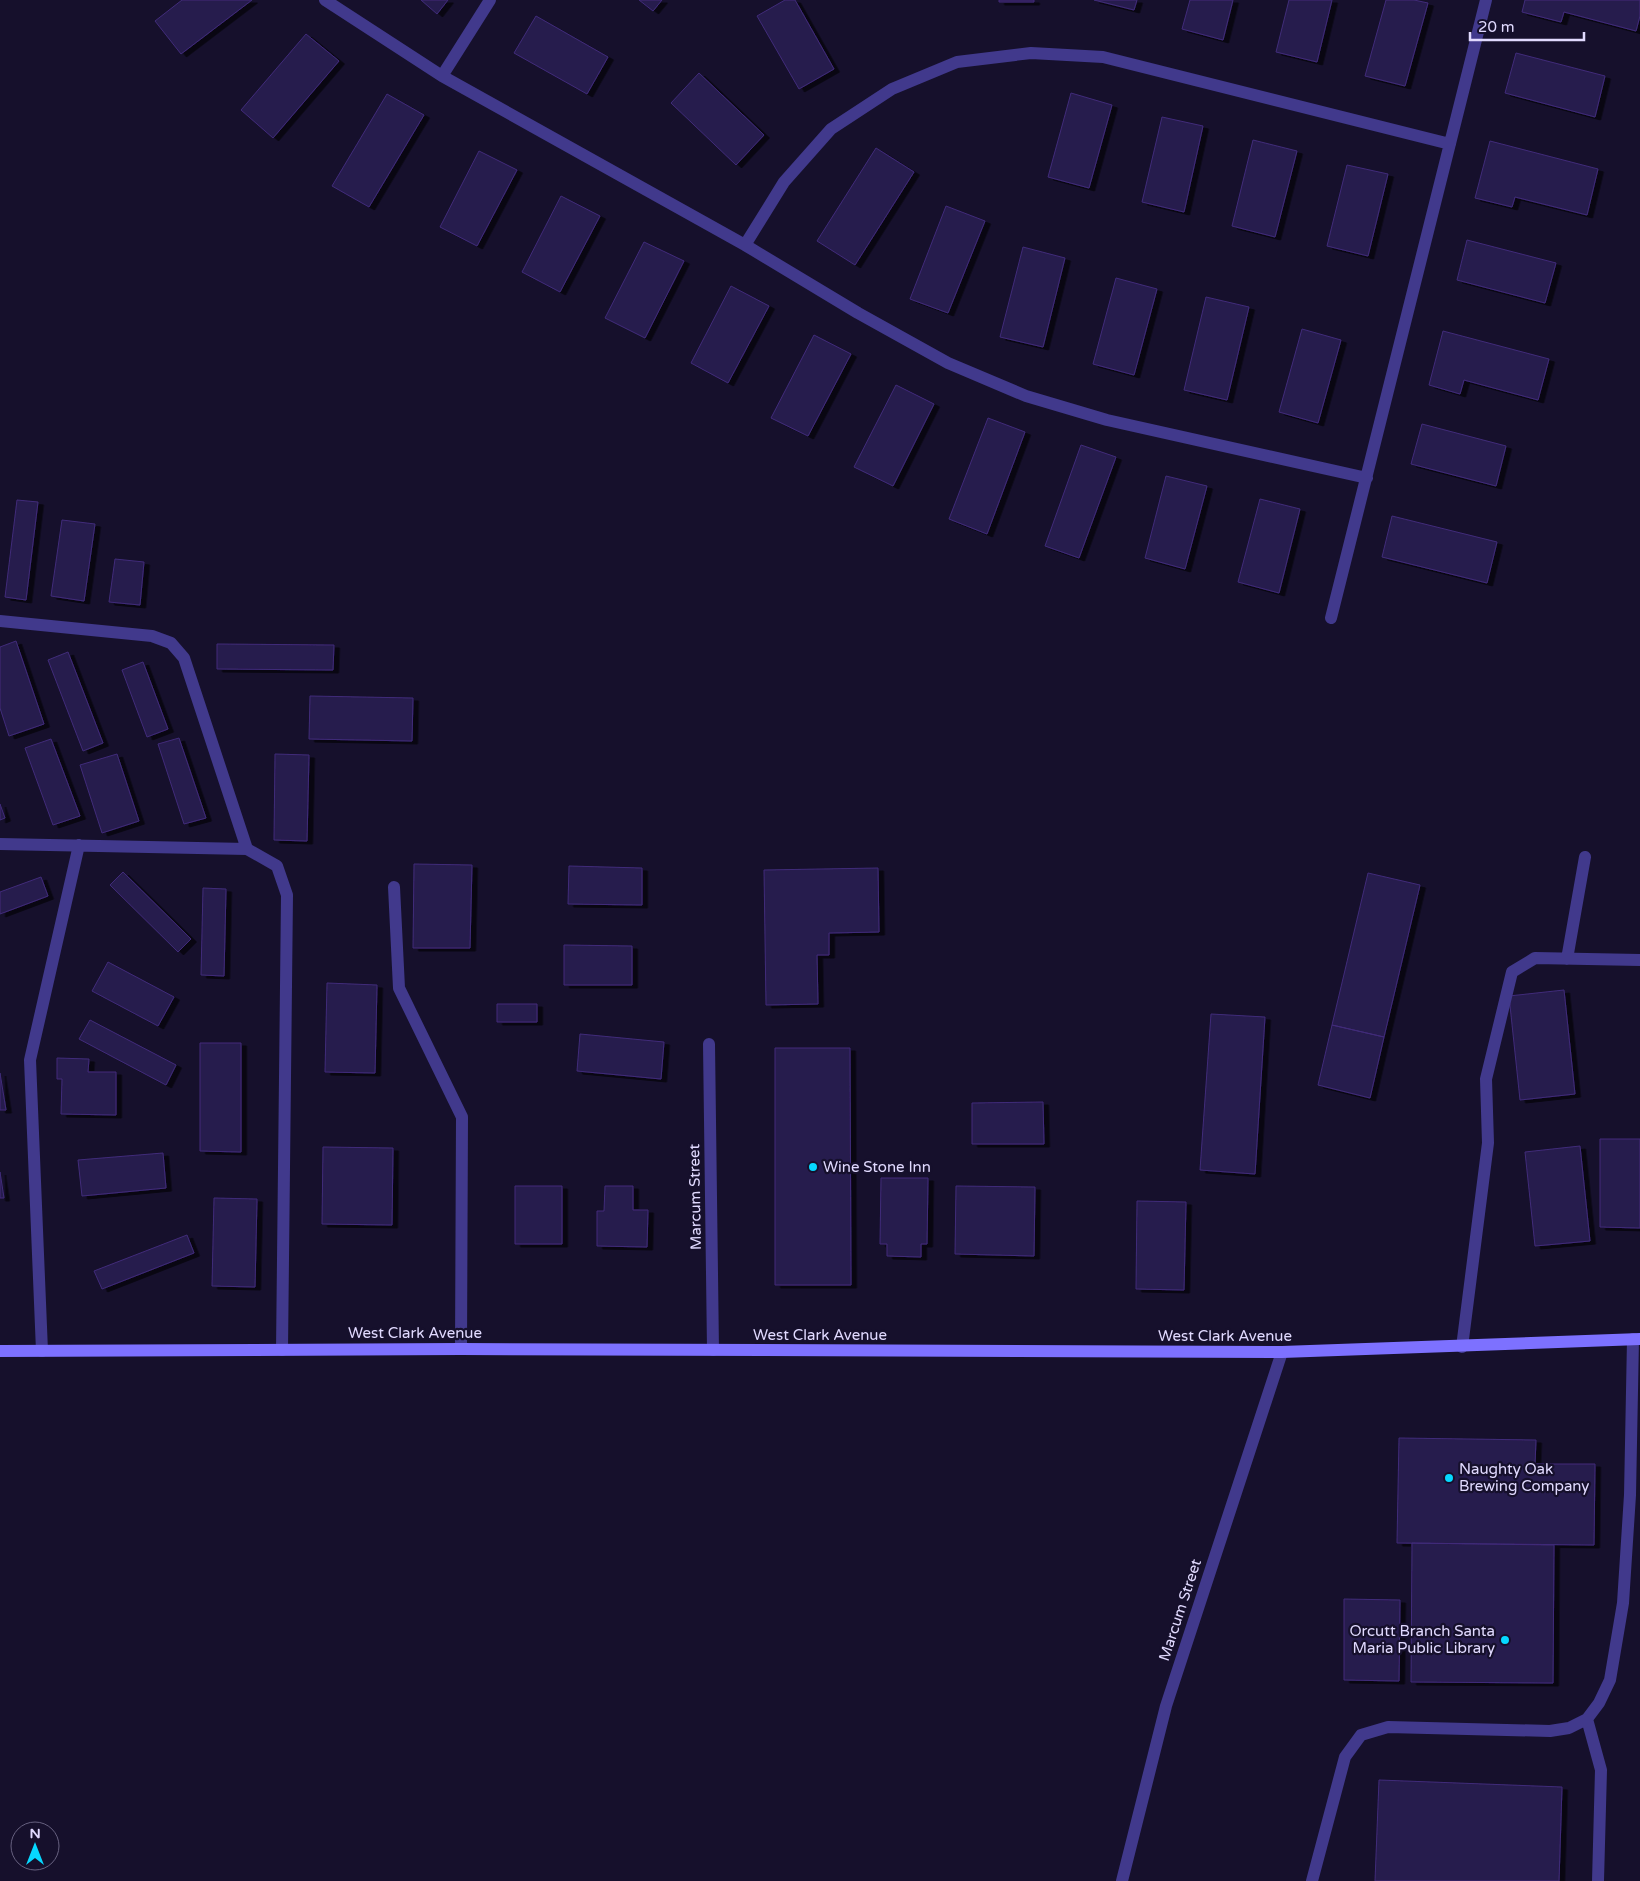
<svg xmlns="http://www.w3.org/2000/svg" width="1640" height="1881" viewBox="0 0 1640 1881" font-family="'Varela Round',sans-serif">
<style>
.building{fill:#281b4d;stroke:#402c7a;filter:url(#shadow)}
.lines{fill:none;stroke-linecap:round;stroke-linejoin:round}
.lane{stroke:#41398c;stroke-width:12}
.street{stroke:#41398c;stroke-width:12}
.secondary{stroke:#7d71ff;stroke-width:12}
.poi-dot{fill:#06d8ff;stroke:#16102c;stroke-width:2}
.labels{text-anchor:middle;stroke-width:4.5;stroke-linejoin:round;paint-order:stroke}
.poi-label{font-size:15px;fill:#e1daff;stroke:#16102c;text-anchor:start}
.street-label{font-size:15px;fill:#e1daff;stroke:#16102c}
</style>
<defs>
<filter id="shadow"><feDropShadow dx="5.5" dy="3" stdDeviation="0" flood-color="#0009"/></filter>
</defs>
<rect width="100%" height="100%" fill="#16102c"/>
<path class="building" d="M182 0H252L181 54 155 21Z
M421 0H448L437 14Z
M639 0H662L653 11Z
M785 0H795L834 69 799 89 757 16Z
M999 0H1034V2H999Z
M1094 0H1137L1134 10Z
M1190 0H1233L1223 40 1182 29Z
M1289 0H1332L1317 62 1276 52Z
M1386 0H1414L1428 3 1405 86 1365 76Z
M1525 0H1640V16L1636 31 1564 12 1561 22 1522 12Z
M536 16 608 57 587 94 514 53Z
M306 34 339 61 273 138 241 110Z
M1516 53 1605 76 1595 117 1505 93Z
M699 73 764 135 736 165 671 103Z
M1071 93 1112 105 1089 188 1048 177Z
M387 94 424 115 369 207 332 186Z
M1162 117 1203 126 1184 212 1142 202Z
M1253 140 1297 151 1275 237 1232 226Z
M1490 141 1598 169 1587 215 1515 197 1512 207 1475 198Z
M876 148 914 172 855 265 817 241Z
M479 151 517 170 477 246 440 227Z
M1347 165 1388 174 1368 256 1327 246Z
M561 196 600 216 560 292 522 272Z
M946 206 985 221 948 313 910 299Z
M1467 240 1556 263 1545 303 1457 280Z
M644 242 684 261 645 338 605 318Z
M1023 247 1065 258 1043 347 1000 337Z
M1116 278 1157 289 1134 375 1093 364Z
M731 286 769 306 728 383 691 363Z
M1206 297 1249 307 1227 400 1184 390Z
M1302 329 1341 340 1318 423 1279 412Z
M1443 331 1549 359 1538 400 1464 380 1460 394 1429 385Z
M814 335 851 354 808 436 771 418Z
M896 385 934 404 893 486 854 467Z
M988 418 1025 432 987 534 949 519Z
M1422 424 1506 446 1496 486 1411 464Z
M1081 445 1116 457 1079 558 1045 546Z
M1166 476 1207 486 1185 569 1145 558Z
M1260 499 1300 509 1279 593 1238 582Z
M17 500 38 502 26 600 5 597Z
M1392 516 1497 542 1487 583 1382 557Z
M62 520 95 524 84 601 51 596Z
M115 559 144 562 140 605 109 602Z
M16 641 44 724 9 736 0 708V647Z
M217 644 334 645 333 670 217 669Z
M68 652 103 743 83 751 48 660Z
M143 662 168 729 147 737 122 670Z
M310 696 413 698 412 741 309 739Z
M179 738 206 818 184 824 158 744Z
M51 739 80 816 53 825 25 748Z
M117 754 139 821 102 833 80 765Z
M275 754 309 755 307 841 274 840Z
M0 804 5 818 0 820Z
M414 864 472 865 470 948H413Z
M569 866 642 868V905L568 904Z
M878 868 879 932 829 933V955H817L818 1004 766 1005 764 870Z
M123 872 191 939 178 952 110 885Z
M1368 873 1420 885 1384 1037 1332 1025Z
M41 877 48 896 0 914V892Z
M203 888 226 889 224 976 201 975Z
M564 945 632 946V985H564Z
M108 962 174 997 158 1026 92 991Z
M327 983 377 985 375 1073 325 1072Z
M1564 990 1575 1094 1520 1100 1509 996Z
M497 1004H537V1022H497Z
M1211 1014 1265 1017 1255 1174 1200 1170Z
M90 1020 176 1065 166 1085 79 1039Z
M1332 1025 1384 1037 1370 1098 1318 1085Z
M580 1034 664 1042 661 1079 577 1071Z
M200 1043H241V1152L200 1151Z
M775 1048H850L851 1285H775Z
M57 1058 89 1059 88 1072H116V1115L61 1114 62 1079H57Z
M0 1073 6 1110H0Z
M1043 1102 1044 1144H972V1103Z
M1600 1139H1640V1228L1600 1227Z
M1580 1146 1590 1241 1535 1246 1525 1152Z
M323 1147 393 1148 392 1225 322 1224Z
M163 1153 166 1188 82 1196 78 1160Z
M0 1172 4 1198H0Z
M881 1178H928L927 1244H921V1257L887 1256V1244H880Z
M515 1186H562V1244H515Z
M605 1186H633V1210H648L647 1247 597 1246V1211H604Z
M956 1186 1035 1187 1034 1256 955 1254Z
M214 1198 257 1199 255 1287 212 1286Z
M1137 1201 1186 1202 1184 1290 1136 1289Z
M187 1235 194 1253 102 1289 94 1271Z
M1399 1438 1536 1440 1535 1464H1595L1594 1545 1397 1543Z
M1412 1543 1554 1545 1553 1683 1411 1682Z
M1344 1599 1400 1600 1399 1681 1344 1680Z
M1379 1780 1562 1787 1559 1881H1375Z"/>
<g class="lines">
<path class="lane" d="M325 0 442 76 745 245 858 313 948 363 1026 396 1107 420 1367 478
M442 76 490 0
M745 245 784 182 831 129 892 89 957 62 1031 53 1103 57 1450 144
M1331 618 1486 0
M0 621 152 636 171 643 184 658 247 849
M0 844 247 849 277 866 287 895 282 1350
M394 887 399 988 462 1117 461 1349
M1567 959 1585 857
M1462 1347 1488 1143 1486 1079 1512 972 1535 958 1640 960
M42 1351 30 1060 79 845
M1587 1719 1601 1770 1598 1881
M1312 1881 1345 1757 1361 1735 1388 1727 1550 1731 1569 1728 1587 1719 1599 1703 1610 1680 1623 1603 1630 1495 1633 1339"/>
<path class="street" d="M709 1044 713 1350
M1122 1881 1166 1706 1282 1352"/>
<path class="secondary" d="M0 1351 461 1349 1282 1352 1640 1339"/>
</g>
<g class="poi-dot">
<circle cx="813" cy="1167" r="5"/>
<circle cx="1449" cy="1478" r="5"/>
<circle cx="1505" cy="1640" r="5"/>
</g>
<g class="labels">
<g class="poi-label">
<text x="823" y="1172">Wine Stone Inn</text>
<text x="1459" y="1474">Naughty Oak<tspan x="1459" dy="17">Brewing Company</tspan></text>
<text x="1495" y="1636" text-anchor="end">Orcutt Branch Santa<tspan x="1495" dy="17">Maria Public Library</tspan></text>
</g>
<g class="street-label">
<text transform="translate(695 1197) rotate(-91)" y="5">Marcum Street</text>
<text x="415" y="1338">West Clark Avenue</text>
<text x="820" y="1340">West Clark Avenue</text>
<text x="1225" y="1341">West Clark Avenue</text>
<text transform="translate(1180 1610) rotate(-72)" y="5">Marcum Street</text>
</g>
</g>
<g transform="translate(35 1846)"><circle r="24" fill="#16102c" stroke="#676180"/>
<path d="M0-4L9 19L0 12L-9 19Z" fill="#06d8ff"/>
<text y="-8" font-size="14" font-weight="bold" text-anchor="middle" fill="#e1daff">N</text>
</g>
<path d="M1470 32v8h114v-8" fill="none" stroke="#e1daff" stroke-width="2.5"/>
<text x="1478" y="32" font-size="15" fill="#e1daff" stroke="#16102c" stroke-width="4" paint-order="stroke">20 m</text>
</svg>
